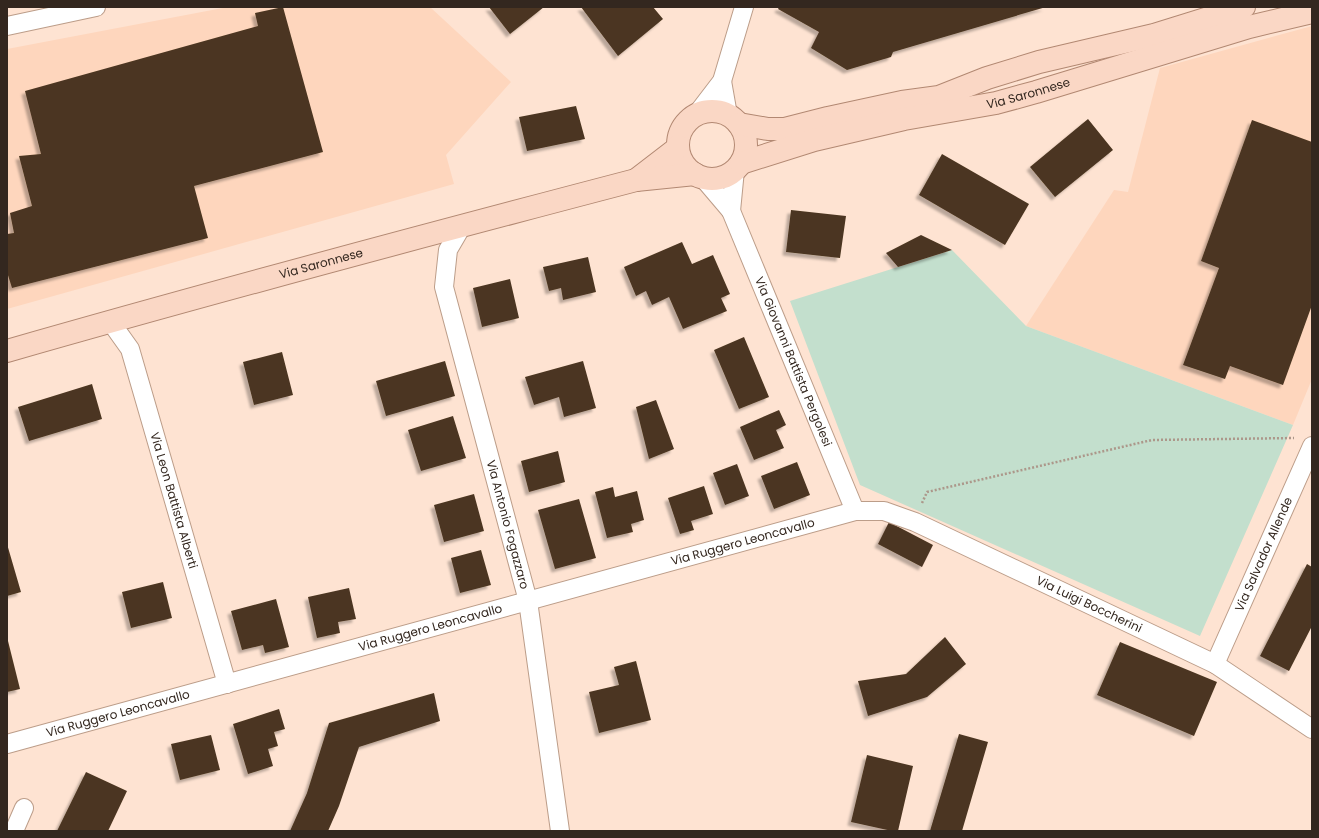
<svg xmlns="http://www.w3.org/2000/svg" width="1319" height="838" viewBox="0 0 1319 838" font-family="Poppins,sans-serif">
<style>
.built{fill:#fed6bd}
.green{fill:#c3dfcd}
.building{fill:#4c3620;filter:url(#shadow)}
.lines{fill:none;stroke-linecap:round;stroke-linejoin:round}
.minor-casing{stroke:#bc9d89;stroke-width:20}
.primary-casing{stroke:#b28872;stroke-width:24}
.path{stroke:#ac978a;stroke-width:2.5;stroke-dasharray:2 2;stroke-linecap:butt}
.minor{stroke:#fff;stroke-width:18}
.primary{stroke:#fad7c5;stroke-width:22}
.labels{text-anchor:middle;stroke-width:4;stroke-linejoin:round;paint-order:stroke}
.street-label{font-size:12px;fill:#33271f;stroke:#fff}
</style>
<defs>
<filter id="shadow"><feDropShadow dx="-3.5" dy="3.5" stdDeviation="1" flood-color="#0004"/></filter>
</defs>
<rect width="100%" height="100%" fill="#fee3d2"/>
<path class="built" d="M228 7H430L511 82 446 155 454 184 7 309V49Z
M1312 26V379L1293 425 1026 326 1114 190 1128 192 1160 68Z"/>
<path class="green" d="M952 250 1026 326 1293 425 1200 636 860 485 790 301Z"/>
<path class="building" d="M283 7 323 152 194 186 208 238 12 288 7 272V234L14 233 10 213 32 206 19 156 41 154 25 91 258 26 255 13Z
M489 7H544L510 34Z
M581 7H653L663 19 618 56Z
M779 7H1046L893 52 891 57 847 70 811 48 819 32 778 9Z
M576 106 585 139 527 151 519 117Z
M1088 119 1113 150 1055 197 1030 167Z
M1252 120 1312 142V305L1283 385 1230 366 1225 379 1183 365 1219 268 1201 261Z
M942 154 1029 204 1005 245 919 195Z
M791 210 846 216 840 258 786 252Z
M921 235 952 250 898 267 886 253Z
M682 242 692 264 713 255 730 294 721 298 727 311 683 329 669 297 652 305 646 291 636 296 624 267Z
M588 257 596 292 563 300 561 288 549 291 543 267Z
M510 279 519 318 482 327 473 288Z
M744 337 769 397 739 409 714 350Z
M282 352 293 395 254 405 243 362Z
M445 361 455 396 386 416 376 381Z
M583 361 596 408 564 417 559 397 534 405 525 377Z
M92 384 102 419 29 441 18 407Z
M656 400 674 449 649 459 636 407Z
M779 410 786 425 776 430 784 448 754 460 740 427Z
M453 416 466 458 421 471 408 430Z
M558 451 565 482 529 492 521 461Z
M797 462 810 495 774 509 761 476Z
M737 464 749 496 725 505 713 473Z
M704 486 713 514 691 521 694 530 680 534 668 498Z
M613 487 615 497 637 491 644 520 631 524 633 532 607 538 595 492Z
M474 494 484 531 444 542 434 505Z
M579 499 596 558 555 569 538 510Z
M889 522 933 545 922 567 878 544Z
M7 544 21 592 7 596Z
M481 550 491 585 460 593 451 558Z
M1307 564 1312 567V626L1289 671 1260 656Z
M163 582 172 618 131 628 122 592Z
M349 588 356 619 338 622 340 633 317 638 308 597Z
M276 599 289 647 265 653 263 645 242 650 231 611Z
M7 637 20 689 7 692Z
M945 637 966 664 927 697 868 716 858 681 906 674Z
M1120 642 1217 682 1194 736 1097 695Z
M636 661 651 720 599 733 589 692 619 685 614 667Z
M434 693 440 721 359 747 339 806 328 831H290L307 793 329 723Z
M279 709 285 729 274 732 278 746 268 749 273 766 248 774 233 724Z
M959 734 988 742 962 831H930Z
M211 735 220 770 180 780 171 744Z
M867 755 913 766 898 831H892L851 822Z
M86 772 127 791 108 831H57Z"/>
<g class="lines">
<g class="minor-casing">
<g id="minor">
<path d="M7 26 96 7"/>
<path d="M722 81 728 115"/>
<path d="M696 115 722 81 744 7"/>
<path d="M703 178 731 211 735 170"/>
<path id="s1" d="M731 211 855 511"/>
<path id="s2" d="M462 226 448 250 444 287 528 601 560 831"/>
<path id="s3" d="M110 321 130 349 227 684"/>
<path id="s4" d="M1215 664 1312 446"/>
<path id="s5" d="M7 744 855 511H884L915 522 1215 664 1312 729"/>
<path d="M14 831 24 808"/>
</g>
</g>
<g class="primary-casing">
<g id="primary">
<circle cx="712" cy="145" r="34"/>
<path d="M739 124 768 129H785L828 118 902 102 939 97 987 78 1039 62 1154 35 1244 7"/>
<path id="s6" d="M741 163 814 140 904 119 996 103 1036 92 1249 27 1312 12"/>
<path d="M636 180 675 150 678 146"/>
<path id="s7" d="M7 351C216 291 426 235 636 180L695 174"/>
</g>
</g>
<path class="path" d="M922 503 927 492 1152 440 1294 438"/>
<use href="#minor" class="minor"/>
<use href="#primary" class="primary"/>
</g>
<g class="labels">
<g class="street-label">
<text dy="4" stroke="none"><textPath href="#s6" startOffset="296">Via Saronnese</textPath></text>
<text dy="4" stroke="none"><textPath href="#s7" startOffset="326">Via Saronnese</textPath></text>
<text dy="4" stroke="none"><textPath href="#s1" startOffset="163">Via Giovanni Battista Pergolesi</textPath></text>
<text dy="4" stroke="none"><textPath href="#s3" startOffset="192">Via Leon Battista Alberti</textPath></text>
<text dy="4" stroke="none"><textPath href="#s2" startOffset="311">Via Antonio Fogazzaro</textPath></text>
<text dy="4" stroke="none"><textPath href="#s5" startOffset="763">Via Ruggero Leoncavallo</textPath></text>
<text dy="4" stroke="none"><textPath href="#s4" startOffset="120">Via Salvador Allende</textPath></text>
<text dy="4" stroke="none"><textPath href="#s5" startOffset="1134">Via Luigi Boccherini</textPath></text>
<text dy="4" stroke="none"><textPath href="#s5" startOffset="439">Via Ruggero Leoncavallo</textPath></text>
<text dy="4" stroke="none"><textPath href="#s5" startOffset="115">Via Ruggero Leoncavallo</textPath></text>
</g>
</g>
<rect width="1319" height="838" fill="none" stroke="#33271f" stroke-width="16"/>
</svg>
